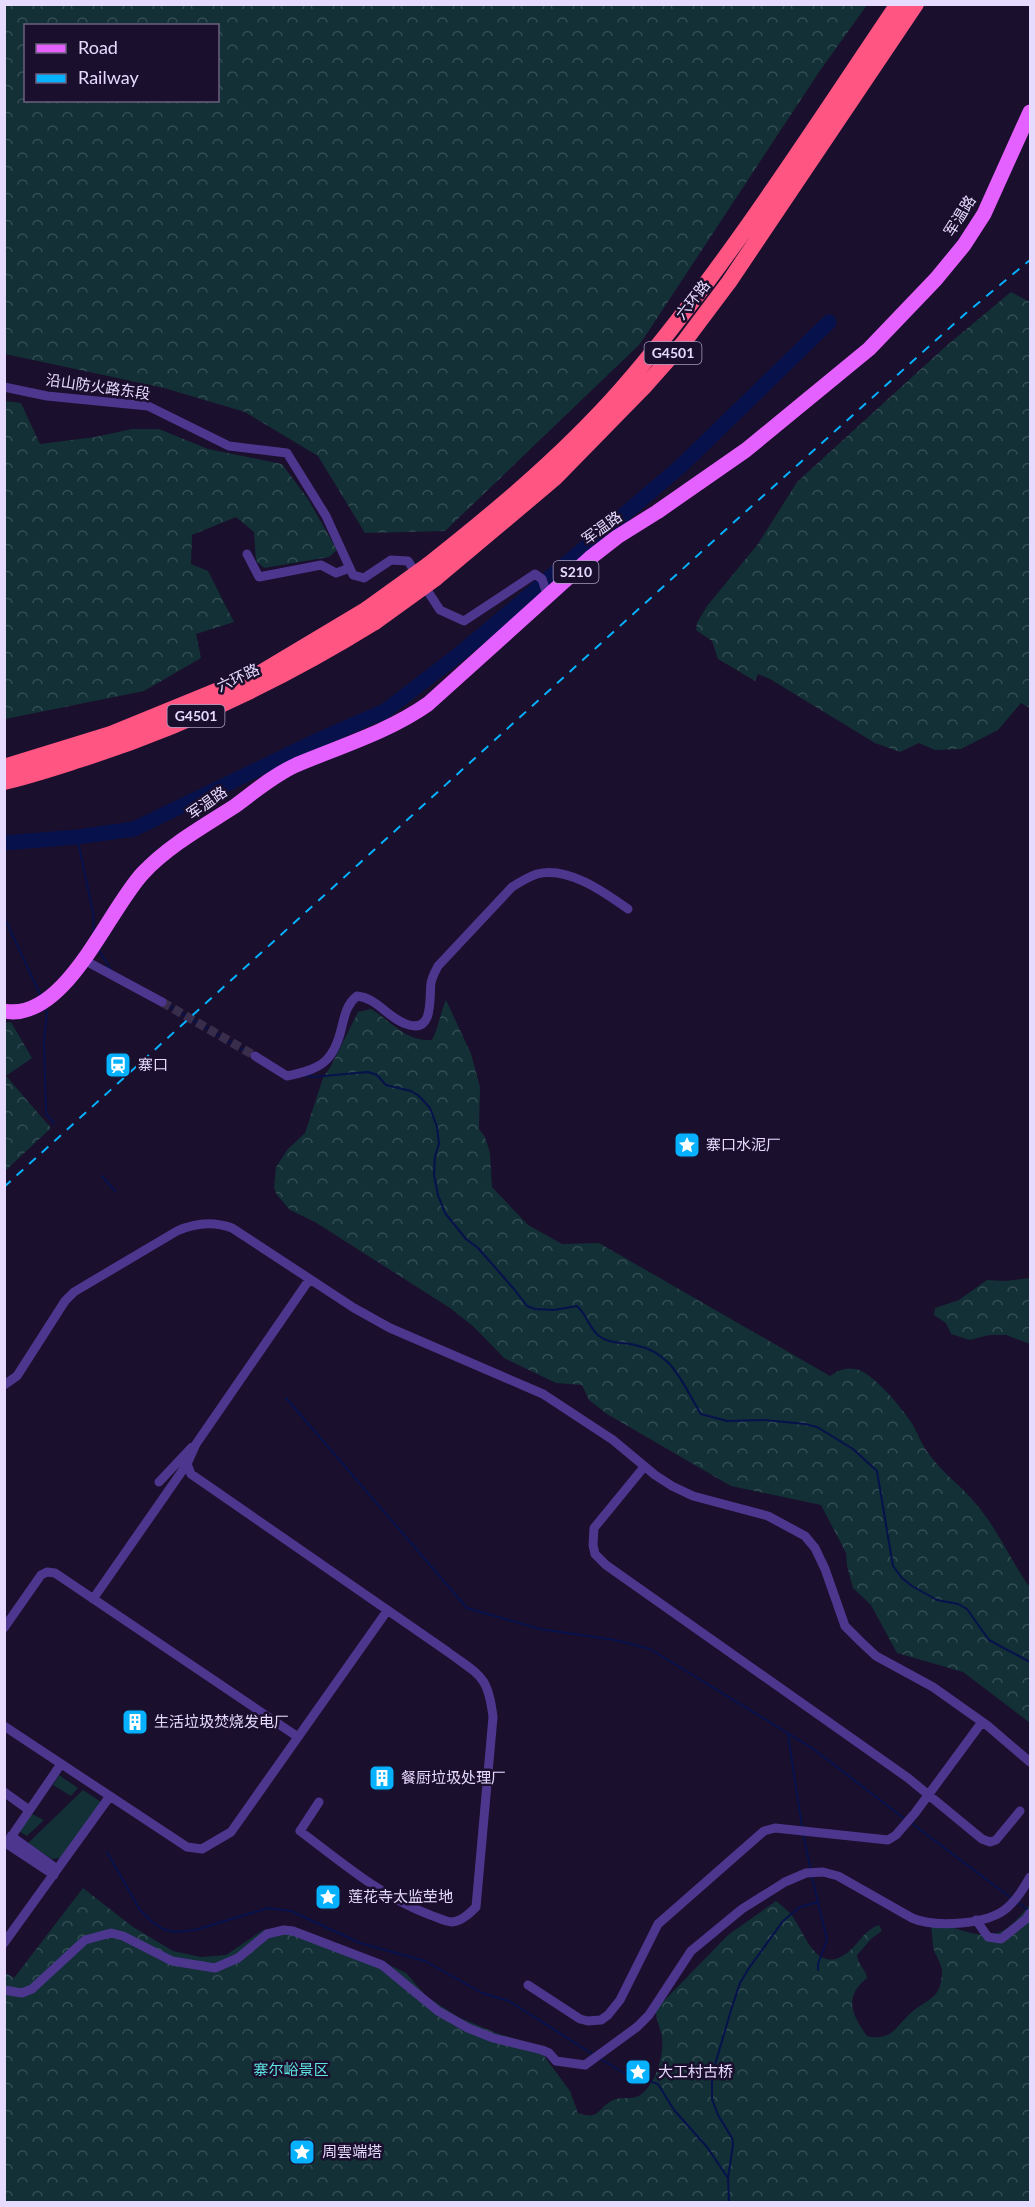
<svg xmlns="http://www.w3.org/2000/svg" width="1035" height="2207" viewBox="0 0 1035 2207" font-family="Lato,'Noto Sans SC',sans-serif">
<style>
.green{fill:#123036}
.forest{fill:url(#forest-crowns);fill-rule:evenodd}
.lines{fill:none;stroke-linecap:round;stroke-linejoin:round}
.stream{stroke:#07124d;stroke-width:2}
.river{stroke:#07124d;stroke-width:15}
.street-tunnel{stroke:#392d4c;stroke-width:9;stroke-dasharray:9 4.5;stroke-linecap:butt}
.street{stroke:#4d378e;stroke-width:9}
.primary{stroke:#e561ff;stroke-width:15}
.highway{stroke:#ff5583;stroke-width:16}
.rail{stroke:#06b2ff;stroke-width:2;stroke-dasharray:9 8;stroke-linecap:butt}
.highway-bridge{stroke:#ff5583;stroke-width:16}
.labels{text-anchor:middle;stroke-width:5;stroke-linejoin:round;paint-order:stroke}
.shield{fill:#1a0f2c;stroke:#a99dc0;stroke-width:1.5}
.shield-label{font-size:14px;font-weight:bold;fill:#e6daff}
.street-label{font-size:15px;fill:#e6daff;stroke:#1a0f2c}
.poi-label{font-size:15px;fill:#e6daff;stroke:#1a0f2c;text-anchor:start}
.park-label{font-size:15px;fill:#5de8e3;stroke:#1a0f2c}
</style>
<defs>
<pattern id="forest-crowns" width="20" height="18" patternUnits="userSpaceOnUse" patternTransform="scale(1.5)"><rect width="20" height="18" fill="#123036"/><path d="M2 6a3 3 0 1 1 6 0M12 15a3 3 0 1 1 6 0" fill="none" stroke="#344d54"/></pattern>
</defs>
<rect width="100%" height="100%" fill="#1a0f2c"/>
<path class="green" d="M59 1775 78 1788 71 1796 53 1785Z
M83 1790 101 1802 62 1858 52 1859 27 1844Z
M32 1814 44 1820 27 1836 19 1831Z"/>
<path class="forest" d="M5 4H867V5L819 72 640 344 445 531 365 533 318 456 245 412 164 388 5 354ZM26 26H218V100H26Z
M1011 292 1030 302V708L1021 703 998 730 961 749 935 750 919 743 900 752 875 743 770 679 758 674 755 681 718 659 712 641 696 630 697 623 707 606 758 544 797 482 945 347Z
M5 401 21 403 40 444 95 437 132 429H159L208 449 282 464 308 499 337 550 329 557 264 568 256 561 254 532 236 517 192 535 191 564 208 571 234 622 196 634 201 658 144 691 5 719Z
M446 1000 471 1054 480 1087 479 1129 485 1137 490 1153 492 1187 528 1225 562 1244 599 1243 830 1376C838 1370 846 1367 856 1369 872 1372 902 1408 911 1422 918 1433 921 1444 929 1454 942 1473 962 1486 976 1504 997 1528 1010 1559 1028 1585L1030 1584V1723L963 1672 897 1653 871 1605 853 1588 847 1566 846 1553 821 1505 731 1486 607 1414 589 1400 582 1385 556 1383 504 1358 474 1327 450 1308 315 1222 290 1210 277 1195 274 1188 276 1167 288 1149 305 1133 323 1078 331 1066 358 1012 371 1009C391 1021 406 1042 432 1040 439 1027 440 1013 446 1000Z
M11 1022 32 1058 6 1076 51 1128 5 1171 4 1023Z
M1030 1278V1344L1006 1335H989L970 1340 951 1334 946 1323 934 1315 935 1308 959 1300 987 1280 1005 1281Z
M83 1888 133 1927 173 1951 201 1957 226 1955 263 1930 284 1928 381 1961 406 1973 426 1996 458 2017 496 2033 536 2045 570 2091 578 2113C600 2121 597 2108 613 2100 620 2097 629 2099 636 2097 654 2090 664 2057 662 2040 662 2029 655 2020 656 2009L728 1935 776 1901C782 1906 789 1911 793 1917 806 1936 817 1975 847 1953 859 1944 864 1930 879 1925L882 1931 872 1938 857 1955C858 1965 866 1969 867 1978 843 1997 852 2015 867 2036 893 2042 896 2025 913 2011 929 1998 941 1999 942 1972 942 1962 934 1955 933 1946 932 1936 932 1928 929 1918 945 1924 976 1939 994 1934 1009 1931 1021 1915 1030 1904V2202H5L4 1972 14 1978Z"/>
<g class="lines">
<path class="stream" d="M77 837 93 912 94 932
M4 917 41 996
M98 949 111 970
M164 1003 252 1055
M45 1007 47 1013 44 1041 46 1114 54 1123
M305 1075 313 1077 368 1072 377 1075 386 1085 411 1091 419 1096 430 1108 437 1127 439 1144 435 1156 434 1175 438 1195 445 1213 466 1239 478 1248 514 1289 527 1306 535 1309 554 1310 577 1306C587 1315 589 1328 599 1336 609 1344 623 1342 635 1345 674 1353 682 1384 701 1414L727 1421 765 1420 805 1424 817 1427 853 1449 877 1471 893 1566 902 1578 912 1586 937 1600 958 1604 967 1609 989 1640 1030 1662
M102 1176 115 1191
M286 1398 467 1608 540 1629 615 1640 650 1649 812 1748 905 1819
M788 1735 802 1827
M910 1822 1011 1898
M803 1833 811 1871
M107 1852 140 1910 152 1922 163 1929 174 1932 195 1930 268 1908 291 1911 360 1943 425 1961 482 1993 509 2001 594 2055
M812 1877 827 1940 818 1964V1970
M1016 1901 1028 1910
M599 2058 624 2073 658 2084 674 2110 707 2147 728 2178 729 2202
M728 2178 733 2145 732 2138 718 2115 712 2099V2075L731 2010 740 1983 749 1968 783 1921 800 1907 818 1902"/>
<path class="river" d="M547 580 681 466 829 322
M4 843 77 837 134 829 316 741 385 711 458 655 539 587"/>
<path class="street-tunnel" d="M162 1002 255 1056"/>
<path class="street" d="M4 387 47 396 148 406 229 446 287 453 326 516 353 575 364 578 391 560 408 561 440 610 464 621 535 574 542 579 548 597
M247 554 259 577 321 565 336 573 350 568
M84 960 162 1002
M255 1056 287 1076C321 1069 334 1062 342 1026 345 1014 347 1004 357 996 378 998 389 1020 409 1025 434 1032 429 998 431 983 432 977 435 972 438 966L512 887C520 882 528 877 537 874 568 866 604 892 628 909
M309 1280 196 1444 187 1464 191 1474 448 1652C480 1676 488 1675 493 1717L476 1907C470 1913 462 1921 452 1922 445 1922 437 1917 430 1915 382 1897 341 1862 300 1831L319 1802
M4 1385 17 1376 65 1301 74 1292 177 1231C195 1223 213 1221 232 1228L354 1308 390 1328 543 1394 613 1440 655 1475 672 1486 693 1496 768 1516 805 1536 815 1548 825 1569 845 1626 861 1642 876 1656 933 1687 988 1726 1030 1762
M644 1467 594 1528 593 1545 595 1554 606 1565 908 1778 982 1839 990 1842 996 1840 1020 1811
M159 1482 192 1447
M93 1599 187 1464
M4 1628 41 1575 47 1572 55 1573 298 1737
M4 1726 187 1847 202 1849 231 1832 387 1611
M4 1792 29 1810
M11 1836 57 1869
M4 1842 54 1875
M7 1843 61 1764
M976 1920 988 1937 1001 1939 1026 1919 1030 1913
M4 1943 110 1796
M528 1985 580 2019 588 2021 601 2020 608 2015 620 2000 658 1924 764 1831 775 1828 888 1840 896 1835 915 1813 982 1722
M4 1990 22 1993 32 1989 85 1940 111 1933 123 1936 172 1961 215 1968 238 1958 267 1934 284 1930 293 1931 382 1965 438 2011 468 2028 493 2038 542 2050 549 2053 556 2061 585 2065 637 2027 649 2015 691 1951 742 1909 785 1882 806 1873 823 1872 838 1876 912 1918C935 1928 989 1925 1008 1907 1018 1898 1024 1888 1030 1877"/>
<path class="primary" d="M4 1011C65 1023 108 910 143 873 168 846 204 826 235 806 254 792 274 775 296 765 341 746 388 732 428 704L590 558 617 537 657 512 746 450 869 349 936 279 964 245 984 214 1030 112"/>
<path class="highway" d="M428 565C500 508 572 448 632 377 730 261 812 131 898 4
M436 578 555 478 644 387 684 342 729 282 916 4
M4 767 111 734 260 673 367 609
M4 782C30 776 54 768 79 760 185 726 280 681 375 622"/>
<path class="rail" d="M4 1187 732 524 965 314 1030 260"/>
<path class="highway-bridge" d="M367 609 428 565
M375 622 436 578"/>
</g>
<defs>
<g id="station-square" transform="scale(1.35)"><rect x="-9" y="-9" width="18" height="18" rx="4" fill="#06b2ff" stroke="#1a0f2c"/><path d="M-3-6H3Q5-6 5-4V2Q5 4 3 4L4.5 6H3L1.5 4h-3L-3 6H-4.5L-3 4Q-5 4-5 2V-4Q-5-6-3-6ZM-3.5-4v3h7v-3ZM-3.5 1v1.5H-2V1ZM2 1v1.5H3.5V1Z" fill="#fff"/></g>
<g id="sight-square" transform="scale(1.35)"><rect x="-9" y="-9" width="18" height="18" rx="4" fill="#06b2ff" stroke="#1a0f2c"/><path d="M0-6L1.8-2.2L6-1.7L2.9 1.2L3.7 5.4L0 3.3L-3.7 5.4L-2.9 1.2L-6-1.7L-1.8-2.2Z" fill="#fff"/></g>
<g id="building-square" transform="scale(1.35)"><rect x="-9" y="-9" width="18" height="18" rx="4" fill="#06b2ff" stroke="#1a0f2c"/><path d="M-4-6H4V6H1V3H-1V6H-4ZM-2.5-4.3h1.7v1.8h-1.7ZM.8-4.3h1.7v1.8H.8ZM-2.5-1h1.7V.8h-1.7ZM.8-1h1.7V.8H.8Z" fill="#fff"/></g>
</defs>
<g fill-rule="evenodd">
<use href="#station-square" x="118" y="1065"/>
<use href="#sight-square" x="687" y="1145"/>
<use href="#building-square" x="135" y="1722"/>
<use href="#building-square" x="382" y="1778"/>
<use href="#sight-square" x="328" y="1897"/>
<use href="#sight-square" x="638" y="2072"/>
<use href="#sight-square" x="302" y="2152"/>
</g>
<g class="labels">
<g class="shield">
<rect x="644.5" y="342" width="57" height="22" rx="4.5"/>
<rect x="553.5" y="561" width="45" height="22" rx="4.5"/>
<rect x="167.5" y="705" width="57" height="22" rx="4.5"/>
</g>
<g class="shield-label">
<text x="673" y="358">G4501</text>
<text x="576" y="577">S210</text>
<text x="196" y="721">G4501</text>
</g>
<g class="street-label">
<text transform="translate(960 216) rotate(-58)" y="5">军温路</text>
<text transform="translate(693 300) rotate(-52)" y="5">六环路</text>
<text transform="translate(98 387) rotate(8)" y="5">沿山防火路东段</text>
<text transform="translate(602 528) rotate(-36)" y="5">军温路</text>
<text transform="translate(238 678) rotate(-25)" y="5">六环路</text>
<text transform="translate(207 803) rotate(-35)" y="5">军温路</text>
</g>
<g class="poi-label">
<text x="138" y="1070">寨口</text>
<text x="706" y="1150">寨口水泥厂</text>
<text x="154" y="1727">生活垃圾焚烧发电厂</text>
<text x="401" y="1783">餐厨垃圾处理厂</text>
<text x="348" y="1902">莲花寺太监茔地</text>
<text x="658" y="2077">大工村古桥</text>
<text x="322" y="2157">周雲端塔</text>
</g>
<g class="park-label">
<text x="291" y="2075">寨尔峪景区</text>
</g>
</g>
<rect width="1035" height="2207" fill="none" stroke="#e6daff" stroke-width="12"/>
<rect x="24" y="24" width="195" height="78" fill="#1a0f2c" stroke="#6c6080" stroke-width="1.5"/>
<rect x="36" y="44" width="30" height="9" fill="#e561ff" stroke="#6c6080" stroke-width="1.5"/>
<text x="78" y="54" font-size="18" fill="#e6daff">Road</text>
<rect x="36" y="74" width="30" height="9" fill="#06b2ff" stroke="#6c6080" stroke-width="1.5"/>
<text x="78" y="84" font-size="18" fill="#e6daff">Railway</text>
</svg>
